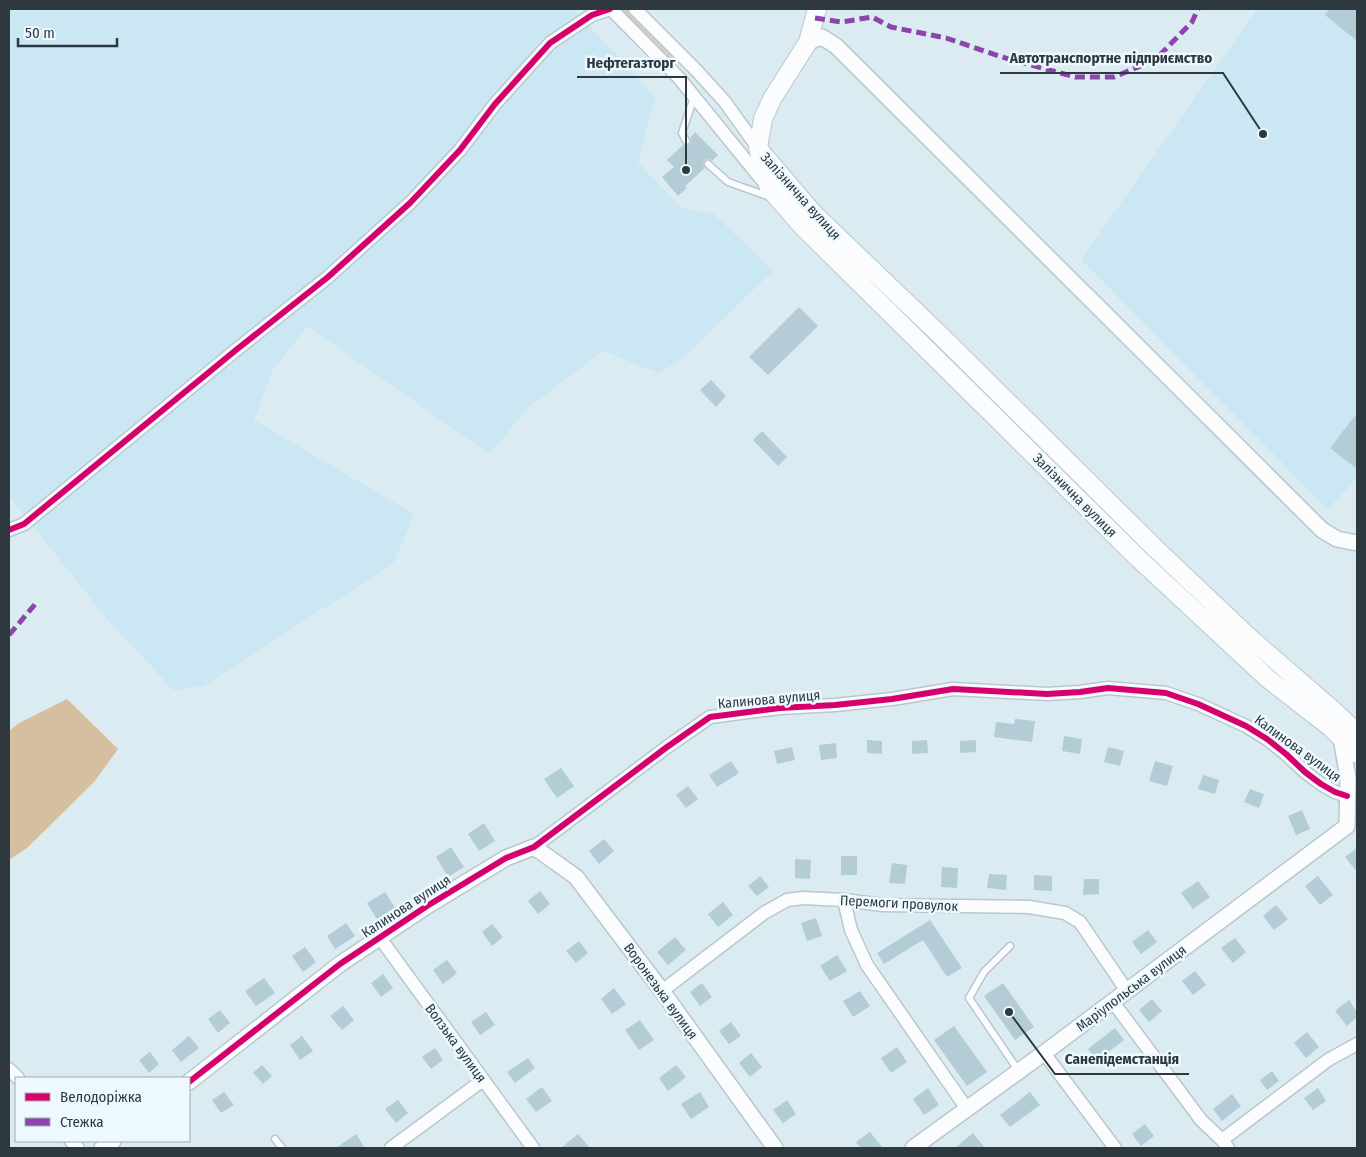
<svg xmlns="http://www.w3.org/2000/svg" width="1366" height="1157" viewBox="0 0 1366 1157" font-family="'Fira Sans Condensed',sans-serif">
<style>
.built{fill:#cbe7f4}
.green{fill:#d9cdbd}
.forest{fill:#d6bea1}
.building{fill:#b3ccd6}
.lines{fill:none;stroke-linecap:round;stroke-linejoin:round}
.service-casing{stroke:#bbc7cd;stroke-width:9}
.minor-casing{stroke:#bbc7cd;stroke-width:15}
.tertiary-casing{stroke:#bbc7cd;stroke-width:18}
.secondary-casing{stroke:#bbc7cd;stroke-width:20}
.service{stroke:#fafcfd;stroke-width:6}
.minor{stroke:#fafcfd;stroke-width:12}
.tertiary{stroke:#fafcfd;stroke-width:15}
.secondary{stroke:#fafcfd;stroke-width:18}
.quiet{stroke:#8e44ad;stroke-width:5;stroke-dasharray:10 5;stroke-linecap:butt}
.cycleway-casing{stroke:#edf9fe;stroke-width:9}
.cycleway{stroke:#d6006c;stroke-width:6}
.labels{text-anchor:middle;stroke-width:5;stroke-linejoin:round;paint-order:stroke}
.street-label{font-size:14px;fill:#2d393e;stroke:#edf9fe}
.leader{fill:none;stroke:#2d393e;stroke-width:2}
.callout-dot{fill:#2d393e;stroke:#edf9fe;stroke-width:2}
.callout-label{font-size:15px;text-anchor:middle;font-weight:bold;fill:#2d393e;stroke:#edf9fe;stroke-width:5;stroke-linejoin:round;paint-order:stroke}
</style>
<rect width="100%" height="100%" fill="#dbebf2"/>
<path class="built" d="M9 9H574L655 97 638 162 681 208 714 214 773 271 680 361 658 373 603 351 530 406 489 454 307 326 273 370 254 420 414 514 394 562 354 590 304 620 204 686 173 690 106 618 9 496Z
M1257 9H1357V478L1328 509 1081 260Z"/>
<path class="green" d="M619 9H626L678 60 674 63Z"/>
<path class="forest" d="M67 699 118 749 94 782 27 848 9 860V731L19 723Z"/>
<path class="building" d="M1330 9H1354L1357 12V41L1325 15Z
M695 132 718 155 712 161 709 159 705 160 703 163 705 168 685 186 687 188 678 196 662 177 674 167 667 160 683 145 686 146 690 144 691 141 690 138Z
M799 307 818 326 768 375 749 357Z
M711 380 726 396 716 407 700 390Z
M1357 413V469L1330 448Z
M762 431 787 457 778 466 753 440Z
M1015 719 1035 721 1032 742 994 737 996 722 1014 724Z
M1064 736 1082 739 1080 754 1062 751Z
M867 740 882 741V754L867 753Z
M927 740 928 753 912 754V741Z
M976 740V752L960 753V741Z
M836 743 837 758 821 760 819 745Z
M792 747 795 760 777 764 774 751Z
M1108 747 1124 751 1120 766 1104 762Z
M731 761 739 773 717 787 709 775Z
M1155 761 1173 766 1167 786 1149 781Z
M561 768 574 786 557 798 544 779Z
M1203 775 1219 780 1215 794 1198 789Z
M688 786 698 799 686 808 676 795Z
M1250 789 1264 794 1259 808 1244 802Z
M1302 810 1310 829 1296 835 1288 816Z
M484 823 495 841 479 851 468 834Z
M604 839 614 851 599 864 589 851Z
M451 847 464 867 448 877 436 857Z
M1357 848V872L1345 857Z
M841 856H857V875H841Z
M795 859 811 860 810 879 795 878Z
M892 863 907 865 905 884 889 883Z
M942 867 958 868 957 888 941 887Z
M989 874 1007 875 1006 890 987 888Z
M1034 875 1052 876V891L1034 890Z
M760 876 769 887 757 896 748 886Z
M1318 876 1333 895 1320 905 1305 886Z
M1084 879H1099V894L1083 895Z
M1198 881 1210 897 1193 909 1181 893Z
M540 891 550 904 538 914 528 901Z
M385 892 398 912 380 924 367 903Z
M723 902 733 915 718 927 708 914Z
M1276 905 1288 919 1274 930 1263 916Z
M816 918 822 936 807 941 801 923Z
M930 920 962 968 947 977 923 940 884 964 877 953Z
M346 923 355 936 335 949 327 936Z
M492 924 503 937 492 946 482 932Z
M1148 930 1157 942 1141 954 1132 942Z
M675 937 686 950 668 965 657 952Z
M1235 938 1246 952 1233 963 1221 948Z
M579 941 588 953 576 963 566 951Z
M305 947 316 962 303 972 292 956Z
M837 955 847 971 830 981 820 966Z
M447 960 457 973 443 984 433 970Z
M1195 971 1206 985 1193 995 1182 981Z
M383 974 393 988 381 997 371 983Z
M264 978 275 993 256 1006 245 991Z
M702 983 712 997 700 1006 690 992Z
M1003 983 1034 1027 1015 1040 984 996Z
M614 988 626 1004 612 1014 601 999Z
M860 991 870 1006 853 1017 843 1001Z
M1152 999 1162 1011 1149 1022 1139 1010Z
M1349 1000 1357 1012V1017L1347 1026 1335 1011Z
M343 1006 354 1020 342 1030 330 1016Z
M220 1010 230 1023 218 1033 208 1019Z
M486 1012 495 1025 480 1035 471 1022Z
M640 1020 654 1040 639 1050 625 1030Z
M731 1022 741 1036 729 1044 719 1031Z
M954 1026 987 1072 967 1086 934 1040Z
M1115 1028 1124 1040 1097 1061 1088 1049Z
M1307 1032 1319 1047 1306 1058 1294 1043Z
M189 1036 199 1048 181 1062 172 1050Z
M302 1036 313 1051 300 1060 290 1045Z
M897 1047 907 1062 891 1073 881 1058Z
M435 1048 443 1060 431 1069 422 1057Z
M150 1052 159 1064 149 1073 139 1060Z
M751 1053 762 1067 750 1077 739 1063Z
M528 1058 535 1068 515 1083 507 1072Z
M262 1065 272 1076 263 1084 253 1073Z
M676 1065 686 1077 668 1091 659 1078Z
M1272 1071 1279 1081 1267 1090 1260 1080Z
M542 1087 552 1101 536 1112 526 1099Z
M928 1088 939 1105 924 1115 913 1099Z
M1318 1088 1326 1101 1313 1110 1304 1098Z
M224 1092 234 1105 221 1113 212 1100Z
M700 1092 709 1107 691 1119 681 1104Z
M1030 1092 1040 1105 1010 1127 1000 1115Z
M1232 1094 1241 1106 1222 1121 1213 1109Z
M398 1100 408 1113 396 1123 385 1109Z
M787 1100 796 1114 783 1123 773 1110Z
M1145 1124 1154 1136 1141 1146 1132 1134Z
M870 1132 883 1148H861L856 1142Z
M973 1133 985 1148H955Z
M356 1134 365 1148H336Z
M578 1134 590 1148H561Z"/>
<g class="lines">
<g class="service-casing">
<path id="service" d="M686 141 682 133 694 97
M708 164 728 182 770 197
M1010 946 984 972 969 998 1018 1070
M275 1139 282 1148"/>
</g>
<g class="minor-casing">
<path id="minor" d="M611 9 679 78 766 185
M635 9 696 70 725 102 758 148
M9 530 24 524 236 350 328 277 410 203 460 150 495 104 550 43 592 15 610 9
M534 847 667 747 710 717 780 708 835 705 892 699 953 689 1047 694 1080 692 1108 688 1166 693 1198 704 1246 726 1267 739 1286 754 1305 772 1321 784 1335 792 1347 796
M844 900 851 930 867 965 967 1109
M380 938 533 1148
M662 991 764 913 787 900 803 898 844 900 883 905 1029 907 1065 913 1080 922 1127 991
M1113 1002 1201 1120 1222 1140 1228 1148
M1044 1053 1115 1148
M9 1069 18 1078
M1222 1140 1328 1060 1357 1044
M71 1141 78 1148
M391 1148 483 1080"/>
</g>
<g class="tertiary-casing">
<path id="tertiary" d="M808 42 822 37 836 46 1322 530 1337 539 1357 543
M1341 738 1348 778 1347 826
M189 1082 340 964 427 906 506 858 534 847 576 877 662 991 775 1148
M102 1148 113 1141
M913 1148 1044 1053 1347 826"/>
</g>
<g class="secondary-casing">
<path id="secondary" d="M817 9 808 42 772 99 763 119 758 148 769 188 802 226 1139 559 1267 678 1330 727 1357 754
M761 152 814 214 938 333 1157 550 1251 639 1334 711 1357 733"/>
</g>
<use href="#service" class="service"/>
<use href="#minor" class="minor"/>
<use href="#tertiary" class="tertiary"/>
<use href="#secondary" class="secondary"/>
<path class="quiet" d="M815 18 842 22 872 17 891 27 946 38 1002 57 1075 77H1114L1155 60 1192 22 1198 9
M9 635 37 602"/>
<g class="cycleway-casing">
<path id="cycleway" d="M9 530 24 524 236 350 328 277 410 203 460 150 495 104 550 43 592 15 610 9
M189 1082 340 964 427 906 506 858 534 847 667 747 710 717 780 708 835 705 892 699 953 689 1047 694 1080 692 1108 688 1166 693 1198 704 1246 726 1267 739 1286 754 1305 772 1321 784 1335 792 1347 796"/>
</g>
<use href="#cycleway" class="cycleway"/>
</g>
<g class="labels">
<g class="street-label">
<text transform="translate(801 196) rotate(48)" y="5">Залізнична вулиця</text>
<text transform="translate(1075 495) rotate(45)" y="5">Залізнична вулиця</text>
<text transform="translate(769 699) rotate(-5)" y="5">Калинова вулиця</text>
<text transform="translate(1298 748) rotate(36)" y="5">Калинова вулиця</text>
<text transform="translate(899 903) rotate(3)" y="5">Перемоги провулок</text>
<text transform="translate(406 906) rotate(-33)" y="5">Калинова вулиця</text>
<text transform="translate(1131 988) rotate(-37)" y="5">Маріупольська вулиця</text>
<text transform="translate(661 991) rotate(54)" y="5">Воронезька вулиця</text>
<text transform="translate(456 1043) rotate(54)" y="5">Волзька вулиця</text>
</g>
</g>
<path class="leader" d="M1263 134L1223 73H1000M686 170L686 77H577M1009 1012L1055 1074H1189"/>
<g class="callout-dot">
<circle cx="1263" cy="134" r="5"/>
<circle cx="686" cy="170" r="5"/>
<circle cx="1009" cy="1012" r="5"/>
</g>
<g class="callout-label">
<text x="1111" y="63">Автотранспортне підприємство</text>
<text x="631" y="68">Нефтегазторг</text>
<text x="1122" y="1064">Санепідемстанція</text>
</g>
<rect width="1366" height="1157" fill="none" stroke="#2d393e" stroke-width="20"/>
<rect x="15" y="1077" width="175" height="65" fill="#edf9fe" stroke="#a0acb1"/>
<rect x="25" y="1093" width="25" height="8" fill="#d6006c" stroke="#a0acb1"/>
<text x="60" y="1102" font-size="15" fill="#2d393e">Велодоріжка</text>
<rect x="25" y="1118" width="25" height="8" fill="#8e44ad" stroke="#a0acb1"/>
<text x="60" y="1127" font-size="15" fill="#2d393e">Стежка</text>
<path d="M18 38v8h99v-8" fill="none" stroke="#2d393e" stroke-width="2.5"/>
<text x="25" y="38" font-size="15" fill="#2d393e" stroke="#edf9fe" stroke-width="4" paint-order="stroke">50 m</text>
</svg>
